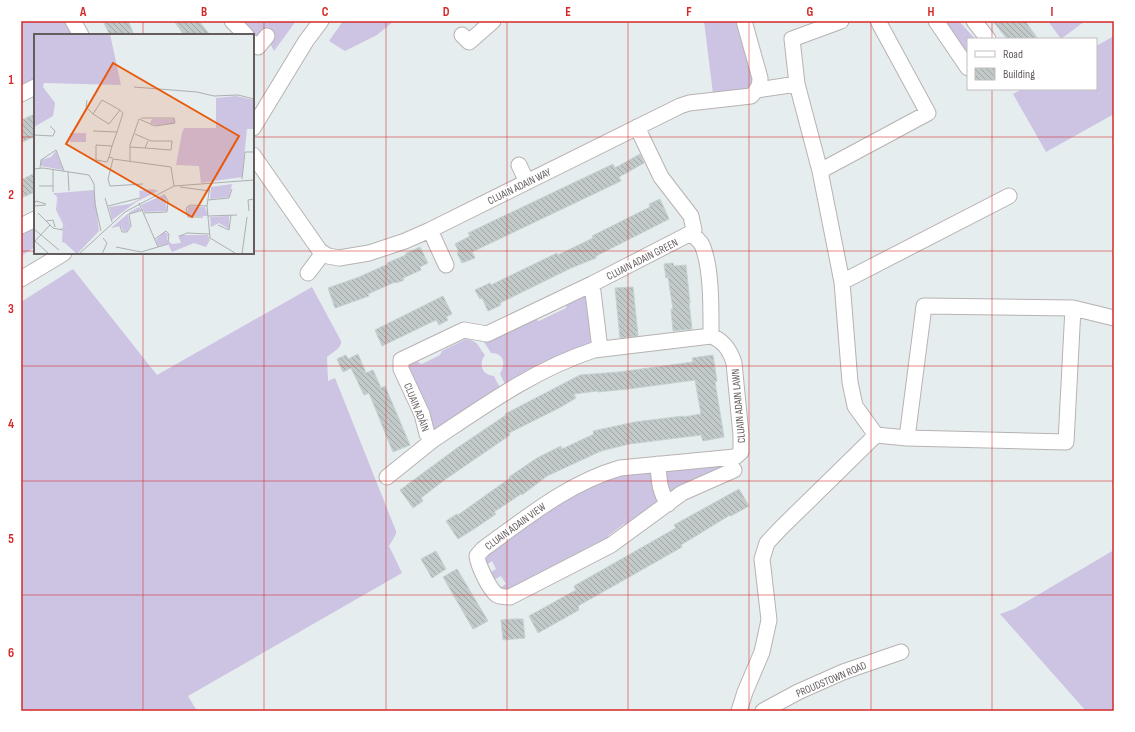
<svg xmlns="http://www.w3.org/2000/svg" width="1135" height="732" viewBox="0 0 1135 732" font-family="'Sofia Sans Condensed',sans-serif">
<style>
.grass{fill:#cdc3e3}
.building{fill:url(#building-back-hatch);stroke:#c3d2d2}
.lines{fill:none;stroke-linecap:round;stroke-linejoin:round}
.minor-casing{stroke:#b8b2b2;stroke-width:17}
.minor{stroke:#fff;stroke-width:15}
.grid{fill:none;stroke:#d62828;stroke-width:1;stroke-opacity:0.55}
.labels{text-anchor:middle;stroke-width:3;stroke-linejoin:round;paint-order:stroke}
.street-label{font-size:11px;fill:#645c5d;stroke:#fff}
.inset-road{fill:none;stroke:#adafb0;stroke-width:1}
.view{fill:#e8590c;fill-opacity:0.15;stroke:#e8590c;stroke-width:2}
.inset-edge{fill:none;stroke:#645c5d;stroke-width:2}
.neatline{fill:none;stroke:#d62828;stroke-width:1.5}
.grid-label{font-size:13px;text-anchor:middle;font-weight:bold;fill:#d62828}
</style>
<defs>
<pattern id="building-back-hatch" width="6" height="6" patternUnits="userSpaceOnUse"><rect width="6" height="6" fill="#c1c9c9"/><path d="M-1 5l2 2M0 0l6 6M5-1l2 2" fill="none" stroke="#a0a6a6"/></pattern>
</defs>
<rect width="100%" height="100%" fill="#e5edee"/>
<path class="grass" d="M21 21H67L74 35H35V82L21 88Z
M240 21H296L274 51 265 34 255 36Z
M343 21H394L377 35 345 51 329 41Z
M704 21H740L757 81 751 91 713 94Z
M944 21H959L975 39H968V59Z
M1048 21H1085L1061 39Z
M1114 36V114L1046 152 1013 94 1022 89H1096V46Z
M35 226V247L21 256V234Z
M73 269 157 375 312 287 341 341C342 348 333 352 327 357L328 381 335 378 396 531V534L389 546 402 573 188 696 197 711H21V302Z
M583 296 587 298 592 343 590 345 577 348 505 384 500 374C506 364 504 353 491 353L484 342 534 319 539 321 566 308 567 304Z
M466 339C479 341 478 347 485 355 478 364 482 375 494 376L500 388 493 391 433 432 424 407 426 404 412 374 408 373V366L417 361 421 364 424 363 440 355 442 351Z
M735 461 670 493 667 491 665 471 671 467Z
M650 470 654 474 659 501 628 528 624 524 608 536 611 540 602 545 601 541 583 550 584 554 508 592 498 589 506 584 501 576 493 580 489 573 496 569 492 561 485 566 484 560 486 553 562 499 612 475Z
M1114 550V711H1086L1000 614 1014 609Z"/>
<path class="building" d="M103 21H128L134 35H110Z
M174 21H199L210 35H184Z
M993 21H1025L1038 39H1007Z
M35 114V136L21 143V120Z
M640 154 644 163 619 177 621 181 472 252 475 258 462 263 457 253 459 252 455 244 470 236 468 233 613 164 615 168Z
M35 173V192L21 198V180Z
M660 199 669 219 596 256V258L571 268 500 303 501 305 488 311 482 298 480 299 475 290 490 283 491 285 557 253 558 255 593 238 592 236 650 207 649 204Z
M420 247 428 263 420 267 421 270 403 278 404 280 396 283 395 282 368 294 369 296 335 308 328 288 359 277 388 264 387 263 406 255 405 254Z
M673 263 674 266 686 265 690 303H689L692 329 673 331 671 309H673L668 277 666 278 664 264Z
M633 287 638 336 620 338 615 288Z
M443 296 452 314 446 317 448 320 439 325 436 320 382 346 375 330Z
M358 354 366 373 373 370 381 388 385 386 410 445 393 452 369 393 364 395 351 368 343 372 337 359 346 355 348 359Z
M713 355 717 381 715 382 724 437 703 441 701 435 629 444 601 451 547 476 522 495 521 494 494 512 496 514 474 529 458 539 446 521 457 514 458 515 510 478 509 477 537 458 561 446 562 449 594 434 593 431 635 422 683 416V417L701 414 695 380 628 389 598 392 597 391 574 394 576 398 559 408 509 433 510 435 443 481 421 498 423 501 413 508 400 490 457 448 506 415 505 414 580 375 619 372 693 362 692 358Z
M739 489 749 506 731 516 730 515 681 545 682 547 578 606 579 610 538 633 529 616 576 590 574 586 676 528 674 525Z
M436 551 446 569 432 578 421 559Z
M457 569 488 621 473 629 443 577Z
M513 619H523L525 638 503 640 501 620Z"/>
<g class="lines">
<g class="minor-casing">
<path id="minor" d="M73 21 81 35
M232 21 246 35
M936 21 968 68
M974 21 988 39
M462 35 469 42 493 21
M253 43 258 47 267 36
M797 84 820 171 928 113 878 21
M757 90 797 84 792 39 841 21
M21 94 35 87
M637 127 661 177 691 216 694 230 691 233C695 237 700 241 702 245 712 267 711 312 711 336 724 341 730 350 734 363L741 435V452L735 457 620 468C568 483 526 518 483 549L477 556C478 565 489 589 497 595 501 597 506 597 510 597L611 545 682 493 734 470
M253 128 306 41 321 21
M253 155 320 251 328 256 339 258 369 253 405 241 430 230 680 106 689 103 751 96C757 90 760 87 760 78L744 21
M519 165 527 182
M820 171 842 282 1009 196
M21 226 35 219
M430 230 446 265
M308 273 323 253
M21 279 64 253
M842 282 850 382 855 406 876 435
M592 284 691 233
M1073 308 1114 318
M599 341 592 284 487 334 464 330 401 360V369L422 414 427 434 433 440C484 406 535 369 594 350L711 336
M658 464C659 479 659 491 668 504
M387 477 433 440
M739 711 745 692 762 652 769 620 762 559 767 543 781 528 876 435 907 438 1066 442 1073 308 924 306 907 438
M763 711 798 692 843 672 901 652"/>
</g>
<use href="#minor" class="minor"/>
</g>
<path class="grid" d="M143 21V35M264 21V711M386 21V711M507 21V711M628 21V711M749 21V711M871 21V711M992 21V39M992 89V711M21 137H35M253 137H1114M21 251H35M253 251H1114M143 253V711M21 366H1114M21 481H1114M21 595H1114"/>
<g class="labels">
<g class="street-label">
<text transform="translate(519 186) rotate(-26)" y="4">CLUAIN ADAIN WAY</text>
<text transform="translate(642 259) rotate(-27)" y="4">CLUAIN ADAIN GREEN</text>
<text transform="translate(738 406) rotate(-95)" y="4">CLUAIN ADAIN LAWN</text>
<text transform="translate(417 407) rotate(68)" y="4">CLUAIN ADÁIN</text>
<text transform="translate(515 526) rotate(-36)" y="4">CLUAIN ADAIN VIEW</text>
<text transform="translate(831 679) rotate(-23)" y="4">PROUDSTOWN ROAD</text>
</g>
</g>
<g transform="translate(34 34)">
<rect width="220" height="220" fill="#e5edee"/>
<path d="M0 0H76L87 51 10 49 9 53 21 69 19 82 0 93ZM202 62 220 66V95H213L208 143 167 149 165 132 142 131 148 99 150 94H182V64ZM118 85H140V90L121 91 116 89ZM36 99H52V108H36ZM22 117 29 136 7 132V126L17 123ZM198 150 195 163 176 165 177 153ZM119 155 124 157 102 168 78 186 75 173 96 170 106 165 105 157ZM60 156 65 197 43 220 31 209 32 194 24 176 23 159ZM131 160 133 177 110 178 107 171ZM154 172 171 173 174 182H153ZM105 173 107 176 94 180 96 192 93 197H89L87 192 77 194 96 178ZM195 182V195L185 189 177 193 176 183ZM130 198 134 200 133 206 138 210 147 209 144 201H174L176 206 172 213 160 209 138 218 134 210 124 212 122 206Z" fill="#cdc3e3"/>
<path d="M19 159H23L24 176 32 194V209L28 208 29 190 22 176 23 163Z" fill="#cdc3e3"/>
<path class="inset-road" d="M100 53 163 58 180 62 204 61 220 65M53 66 52 73 59 80M59 97 83 98 78 112M83 98 89 79 86 76 68 66 59 80 75 90 86 76M101 100 117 107H138L137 116 111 114 114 107M0 101 19 102 21 97 16 92M96 113 111 114M75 123 78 112 62 111V126L73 128 75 123 79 124M96 128V111L105 85 121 92 141 89 140 84H107M6 134 7 126 22 116 30 137M0 135 9 134 55 141 60 150 61 170 67 197M19 136V158M34 138 35 157M208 145 211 118H220M109 150 76 152 74 145 79 125 137 133 140 152M176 151 173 172 176 204 201 219M5 152H19M146 153 176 157M71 164 78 188M174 166 195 164 198 155M105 169 124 213M0 170 2 167 12 170M0 172 12 171M74 172 106 164M215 177 214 166 220 165M4 179 19 194 28 196V194M110 179 133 178 134 167 131 162M174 182 203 181M169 183H154L152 174 156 171 173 172M12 187 19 186 21 193M184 191 195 196 197 181M86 192 88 198H93L97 192 95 180 109 176M0 195 25 216M146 202 153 199 176 200M121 205 132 197 135 200 134 208M0 206 15 220M1 207 16 191M82 213 107 218 134 210M45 220 91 178 140 152 220 146M68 220 73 209 69 204M208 220 213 183"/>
<path class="view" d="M79 29 205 102 158 183 32 110Z"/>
<rect width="220" height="220" class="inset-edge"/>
</g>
<rect width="1135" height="732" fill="none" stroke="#ffffff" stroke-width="44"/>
<rect x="967" y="38" width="130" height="52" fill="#ffffff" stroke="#c1bebe"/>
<rect x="975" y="51" width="20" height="6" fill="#ffffff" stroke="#c1bebe"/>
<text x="1003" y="58" font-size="12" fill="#645c5d">Road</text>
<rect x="975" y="68" width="20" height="12" fill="url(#building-back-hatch)" stroke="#c1bebe"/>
<text x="1003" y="78" font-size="12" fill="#645c5d">Building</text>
<rect x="22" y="22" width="1091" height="688" class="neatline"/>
<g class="grid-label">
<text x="83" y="16">A</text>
<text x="204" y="16">B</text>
<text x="325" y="16">C</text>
<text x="446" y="16">D</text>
<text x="568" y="16">E</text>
<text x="689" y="16">F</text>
<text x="810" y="16">G</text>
<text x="931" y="16">H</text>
<text x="1052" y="16">I</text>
<text x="11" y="84">1</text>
<text x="11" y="199">2</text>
<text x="11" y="313">3</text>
<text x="11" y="428">4</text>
<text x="11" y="543">5</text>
<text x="11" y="657">6</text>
</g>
</svg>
